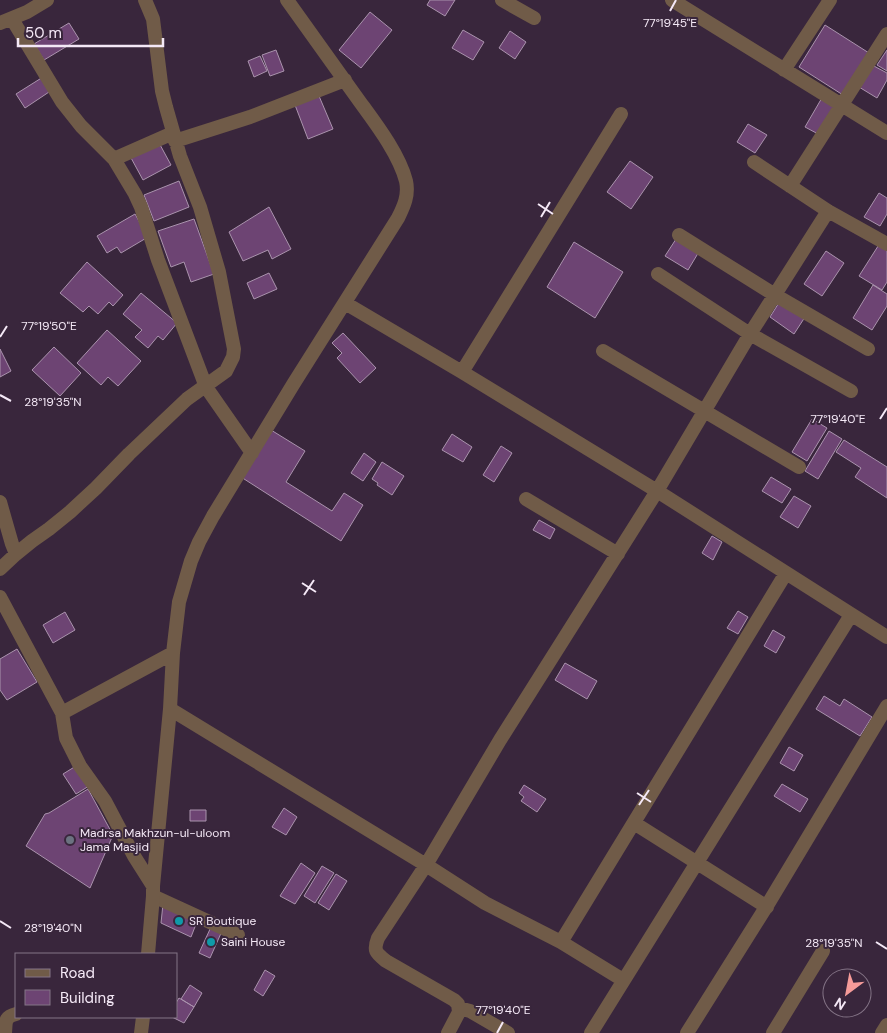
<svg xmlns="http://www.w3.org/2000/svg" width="887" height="1033" viewBox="0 0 887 1033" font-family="'DM Sans',sans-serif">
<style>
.building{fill:#6d4473;stroke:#aa93ad}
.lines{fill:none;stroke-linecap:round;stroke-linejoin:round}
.pedestrian{stroke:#705b48;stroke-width:14}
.minor{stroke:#705b48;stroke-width:14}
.ticks{fill:none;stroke:#f4e8f6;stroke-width:2}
.worship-dot{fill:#6b7280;stroke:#39263c;stroke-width:2}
.culture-dot{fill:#0f9aa8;stroke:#39263c;stroke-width:2}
.labels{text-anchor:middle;stroke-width:4;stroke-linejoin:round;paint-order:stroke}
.poi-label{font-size:12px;fill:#f4e8f6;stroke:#39263c;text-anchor:start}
.ticks-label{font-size:12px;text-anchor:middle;fill:#f4e8f6;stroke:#39263c;stroke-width:4;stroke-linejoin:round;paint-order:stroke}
</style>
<rect width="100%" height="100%" fill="#39263c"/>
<path class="building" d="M430 0H455L445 16 427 5Z
M370 12 392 30 361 68 339 50Z
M69 23 79 39 44 60 34 44Z
M825 25 869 53 843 95 799 67Z
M463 30 484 42 473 60 452 48Z
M510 31 526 42 515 59 499 48Z
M276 50 284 71 270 76 262 55Z
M887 50V71L877 65Z
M260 56 267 71 254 77 248 61Z
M872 65 887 73V80L877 98 859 87Z
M43 77 52 90 25 108 16 94Z
M319 96 333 129 308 139 295 105Z
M823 96 837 104 820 135 805 127Z
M748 124 767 135 755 153 737 142Z
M158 141 171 165 143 180 130 156Z
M630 161 653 177 631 209 607 192Z
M179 181 189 207 154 221 144 195Z
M879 193 887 198V214L880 226 864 217Z
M269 207 291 249 272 259 268 250 243 261 229 232Z
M135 214 148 237 121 253 117 247 107 253 97 236Z
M194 219 214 274 191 282 184 262 171 267 158 231Z
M678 236 700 250 688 270 665 256Z
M574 242 623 272 595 318 547 287Z
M880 243 887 248V282L882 290 859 276Z
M826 251 844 263 822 296 804 284Z
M87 262 123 295 113 306 109 302 98 314 89 306 83 312 60 293Z
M269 273 277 289 254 299 247 283Z
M873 285 887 294V306L872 330 853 318Z
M141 293 177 323 163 340 158 336 148 348 135 337 142 330 123 314Z
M780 301 805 317 794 334 770 317Z
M107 330 141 361 118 386 108 377 101 385 77 363Z
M343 333 376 368 360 383 337 358 342 353 332 343Z
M54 347 81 373 60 396 32 370Z
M0 349 11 371 0 377Z
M812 419 827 428 807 461 792 452Z
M271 430 305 451 286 482 332 511 344 493 363 505 341 541 241 477Z
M829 431 842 439 818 479 805 471Z
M452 434 472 447 463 462 442 450Z
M844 440 887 467V498L855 477 861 468 836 452Z
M501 446 512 453 494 482 483 475Z
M364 453 376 462 363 481 351 473Z
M382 462 404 476 392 495 377 485 378 483 372 479Z
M771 477 791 489 782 503 762 491Z
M794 496 811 506 798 528 780 517Z
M539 520 555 529 550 539 533 530Z
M712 536 722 542 713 560 702 553Z
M738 611 748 617 738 634 727 628Z
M65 612 75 630 53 643 43 625Z
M773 630 785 637 776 653 764 646Z
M17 649 37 682 7 700 0 690V659Z
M565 663 597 681 587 699 555 680Z
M824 696 840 706 844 699 872 717 860 736 816 709Z
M789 747 803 755 794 771 780 763Z
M76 766 89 786 76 794 63 774Z
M782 784 808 799 800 812 774 796Z
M524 785 546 799 537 812 521 801 524 797 519 793Z
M88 789 113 835 90 888 26 846 45 814 49 813Z
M284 808 297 817 286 835 272 827Z
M190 810H206V821H190Z
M301 863 315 873 295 904 280 896Z
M322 866 334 873 315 903 304 896Z
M336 874 347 881 329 910 318 903Z
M163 904 198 919 191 937 161 923Z
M211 927 222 931 210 958 199 953Z
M265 970 275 976 263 996 254 990Z
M190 985 202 993 194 1007 181 999Z
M179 998 194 1007 184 1023 172 1017H176V1003Z"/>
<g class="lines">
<path class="pedestrian" d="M153 896 238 935"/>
<path class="minor" d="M502 0 534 18
M672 0 887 133
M12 19 62 102 81 126 114 159 135 194 141 207 158 260 206 387 252 453
M0 23 27 12 47 0
M784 70 830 0
M175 141 250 117 345 80
M114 159 173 133
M754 162 828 211 887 244
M790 186 887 34
M679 235 775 295 868 349
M658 274 750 334 851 391
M345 303 462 372 657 491 887 637
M603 351 799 467
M462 372 621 114
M526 499 618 554
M0 502 12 544 16 554 0 569
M16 554 32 541 49 529 70 512 96 488 129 454 187 399 226 371 233 357 234 349 219 272 200 207 180 156 166 107 162 91 153 19 145 0
M0 597 62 713 66 738 80 766 105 801 134 856 153 886
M170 709 426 865 485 903 561 942 623 980
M62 713 173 653
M634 823 767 907
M561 942 786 573
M148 954 153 896V886L170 709 173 653 179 602 191 561 199 542 213 516 294 383 398 218C404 206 409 195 406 181 399 154 376 124 360 102 336 68 311 34 287 0
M459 1008 470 1011 508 1033
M5 1033C6 1022 4 1017 16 1014
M141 1033 143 1017
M448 1033 459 1012 458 1004 454 1000 386 961C376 953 373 951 378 938L426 865 500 740 657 491 750 334 828 211
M591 1033 851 615
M687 1033 768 904 887 706
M773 1033 823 951
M882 1033 887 1025"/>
</g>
<path class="ticks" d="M670 11 676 0M538 204 553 214M541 217 550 202M0 337 7 326M0 395 11 401M880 419 887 408M302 583 316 592M304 595 314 580M637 793 651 802M639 805 649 790M0 921 11 928M876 942 887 949M497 1033 503 1022"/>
<circle class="worship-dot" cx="70" cy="840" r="5"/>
<g class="culture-dot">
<circle cx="179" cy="921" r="5"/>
<circle cx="211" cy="942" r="5"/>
</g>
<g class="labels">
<g class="poi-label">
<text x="80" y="837">Madrsa Makhzun-ul-uloom<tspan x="80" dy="14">Jama Masjid</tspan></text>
<text x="189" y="925">SR Boutique</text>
<text x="221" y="946">Saini House</text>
</g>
</g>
<g class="ticks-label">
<text x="670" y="27">77°19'45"E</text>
<text x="49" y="330">77°19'50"E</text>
<text x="53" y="406">28°19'35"N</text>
<text x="838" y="423">77°19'40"E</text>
<text x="53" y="932">28°19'40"N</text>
<text x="834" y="947">28°19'35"N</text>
<text x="503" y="1014">77°19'40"E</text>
</g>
<rect x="15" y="953" width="162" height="65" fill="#39263c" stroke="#847486"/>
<rect x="25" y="969" width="25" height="8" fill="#705b48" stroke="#847486"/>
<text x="60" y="978" font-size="15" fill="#f4e8f6">Road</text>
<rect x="25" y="990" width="25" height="15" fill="#6d4473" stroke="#847486"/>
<text x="60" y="1003" font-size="15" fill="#f4e8f6">Building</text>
<g transform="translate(847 993) rotate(212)"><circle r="24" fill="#39263c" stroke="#847486"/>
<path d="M0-4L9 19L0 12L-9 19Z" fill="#f59b99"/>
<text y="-8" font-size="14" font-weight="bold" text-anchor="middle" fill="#f4e8f6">N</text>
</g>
<path d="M18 38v8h145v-8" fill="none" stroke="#f4e8f6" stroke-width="2.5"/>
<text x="25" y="38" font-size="15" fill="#f4e8f6" stroke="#39263c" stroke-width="4" paint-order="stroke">50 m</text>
</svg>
